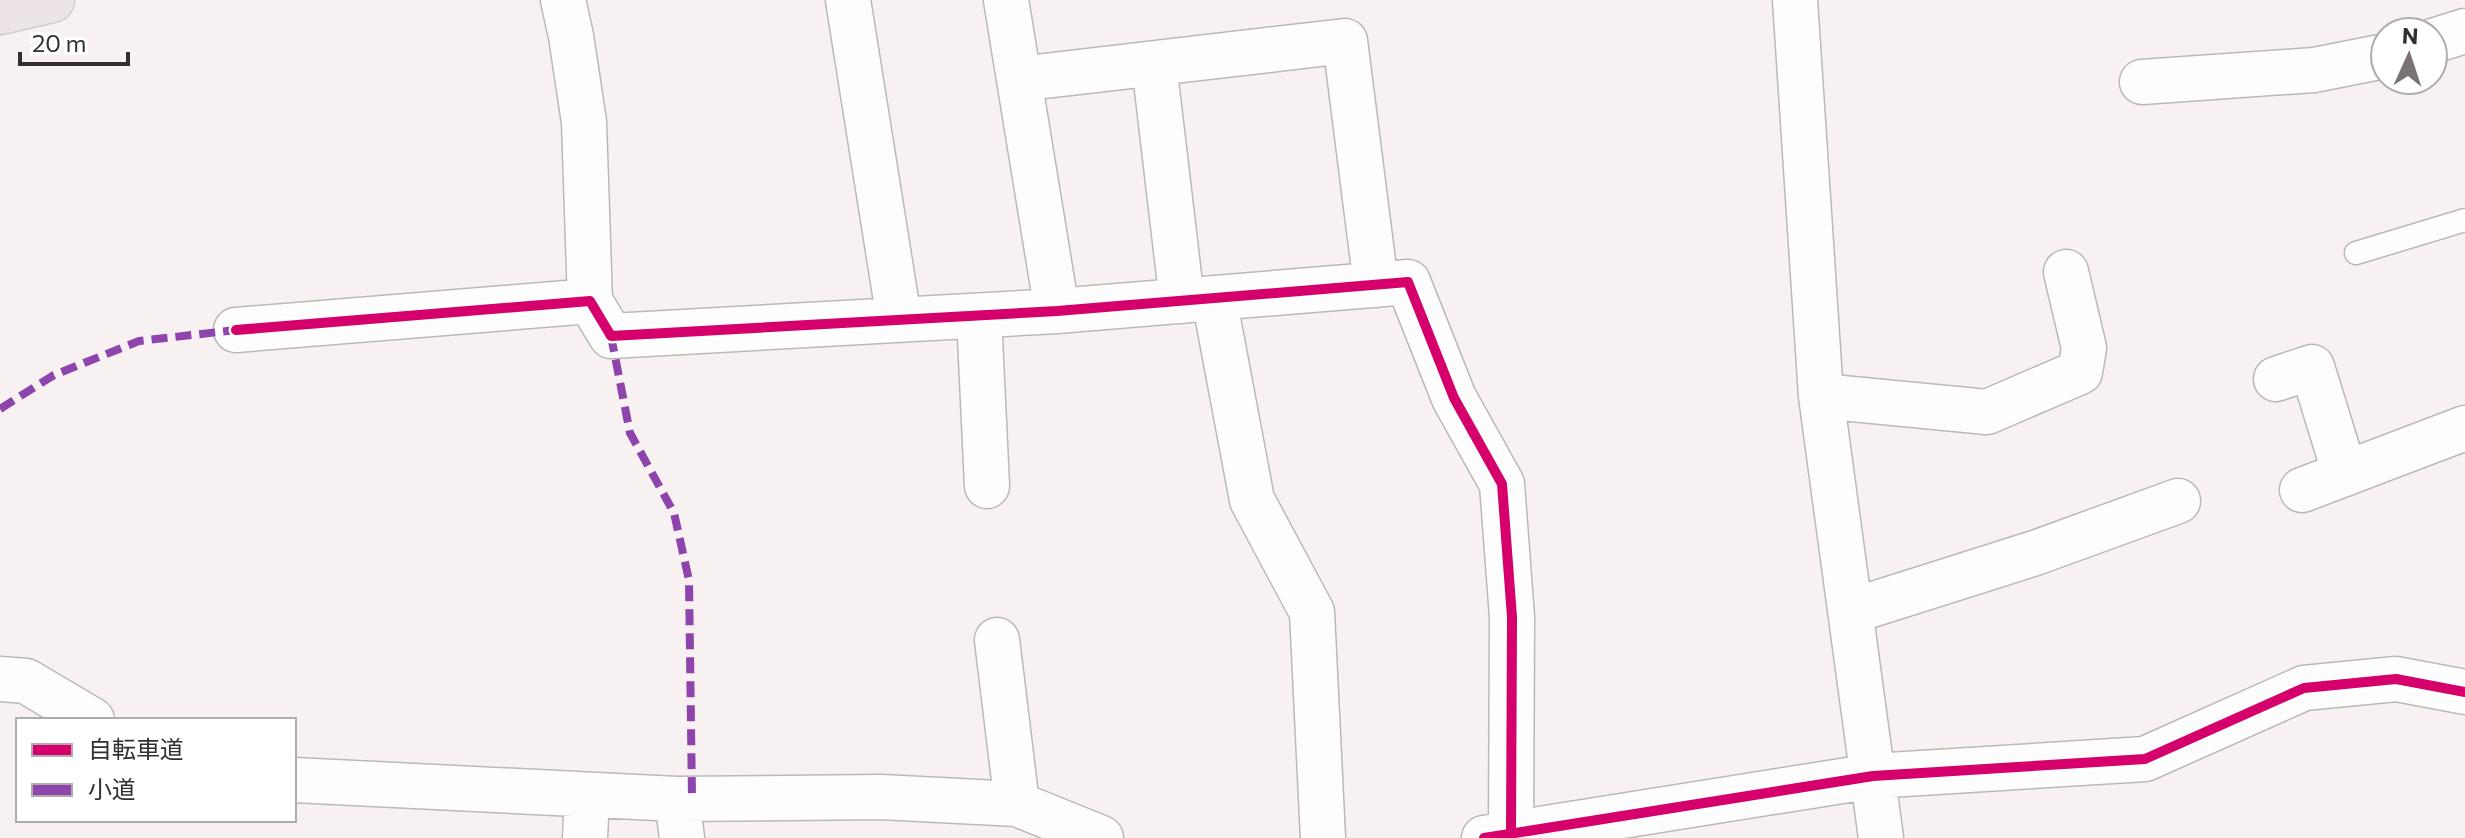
<svg xmlns="http://www.w3.org/2000/svg" width="2465" height="838" viewBox="0 0 2465 838" font-family="Commissioner,'Noto Sans JP',sans-serif">
<style>
.lines{fill:none;stroke-linecap:round;stroke-linejoin:round}
.lane-casing{stroke:#bdb8b8;stroke-width:25}
.street-casing{stroke:#bdb8b8;stroke-width:47}
.primary-casing{stroke:#d0cdcd;stroke-width:47}
.lane{stroke:#fefdfd;stroke-width:22}
.street{stroke:#fefdfd;stroke-width:44}
.primary{stroke:#ede4e8;stroke-width:44}
.quiet{stroke:#8e44ad;stroke-width:8;stroke-dasharray:16 8;stroke-linecap:butt}
.cycleway-casing{stroke:#fff;stroke-width:15}
.cycleway{stroke:#d6006c;stroke-width:10}
</style>
<rect width="100%" height="100%" fill="#f8f1f1"/>
<g class="lines">
<g class="lane-casing">
<path id="lane" d="M2356 253 2465 220"/>
</g>
<g class="street-casing">
<path id="street" d="M563 0 571 36 584 122 590 301
M848 0 899 319
M1006 0 1057 311
M1795 0 1821 396 1881 838
M2433 41 2465 31
M1154 64 1182 301
M1019 79 1345 41 1376 285
M2142 82 2314 70 2385 56
M1214 298 1252 500 1312 612 1323 838
M979 316 987 486
M236 330 590 301 611 336 1057 311 1408 282 1454 398 1502 484 1512 617 1511 834
M2276 379 2312 367 2345 474
M1821 396 1987 412 2080 372 2084 348 2066 272
M2302 490 2465 428
M1852 611 2035 553 2178 501
M997 640 1017 804
M0 679 26 681 92 720
M294 780 677 799 881 797 1017 804 1101 838
M677 799 682 838
M585 838 587 795
M1484 838 1873 776 2145 759 2304 688 2396 679 2465 692"/>
</g>
<g class="primary-casing">
<path id="primary" d="M0 12 52 0"/>
</g>
<use href="#lane" class="lane"/>
<use href="#street" class="street"/>
<use href="#primary" class="primary"/>
<path class="quiet" d="M611 336 630 433 674 513 689 580 692 798
M0 409 54 375 139 341 236 330"/>
<g class="cycleway-casing">
<path id="cycleway" d="M236 330 590 301 611 336 1057 311 1408 282 1454 398 1502 484 1512 617 1511 834
M1484 838 1873 776 2145 759 2304 688 2396 679 2465 692"/>
</g>
<use href="#cycleway" class="cycleway"/>
</g>
<rect x="16" y="718" width="280" height="104" fill="#ffffff" stroke="#aeacac" stroke-width="2"/>
<rect x="32" y="744" width="40" height="12" fill="#d6006c" stroke="#aeacac" stroke-width="2"/>
<text x="88" y="758" font-size="24" fill="#342f2f">自転車道</text>
<rect x="32" y="784" width="40" height="12" fill="#8e44ad" stroke="#aeacac" stroke-width="2"/>
<text x="88" y="798" font-size="24" fill="#342f2f">小道</text>
<g transform="translate(2409 56) rotate(3)"><circle r="38" fill="#ffffff" stroke="#aeacac" stroke-width="2"/>
<path d="M0-6L14 30L0 20L-14 30Z" fill="#797373"/>
<text y="-12" font-size="22" font-weight="bold" text-anchor="middle" fill="#342f2f">N</text>
</g>
<path d="M20 52v12h108v-12" fill="none" stroke="#342f2f" stroke-width="4"/>
<text x="32" y="52" font-size="24" fill="#342f2f" stroke="#ffffff" stroke-width="6" paint-order="stroke">20 m</text>
</svg>
